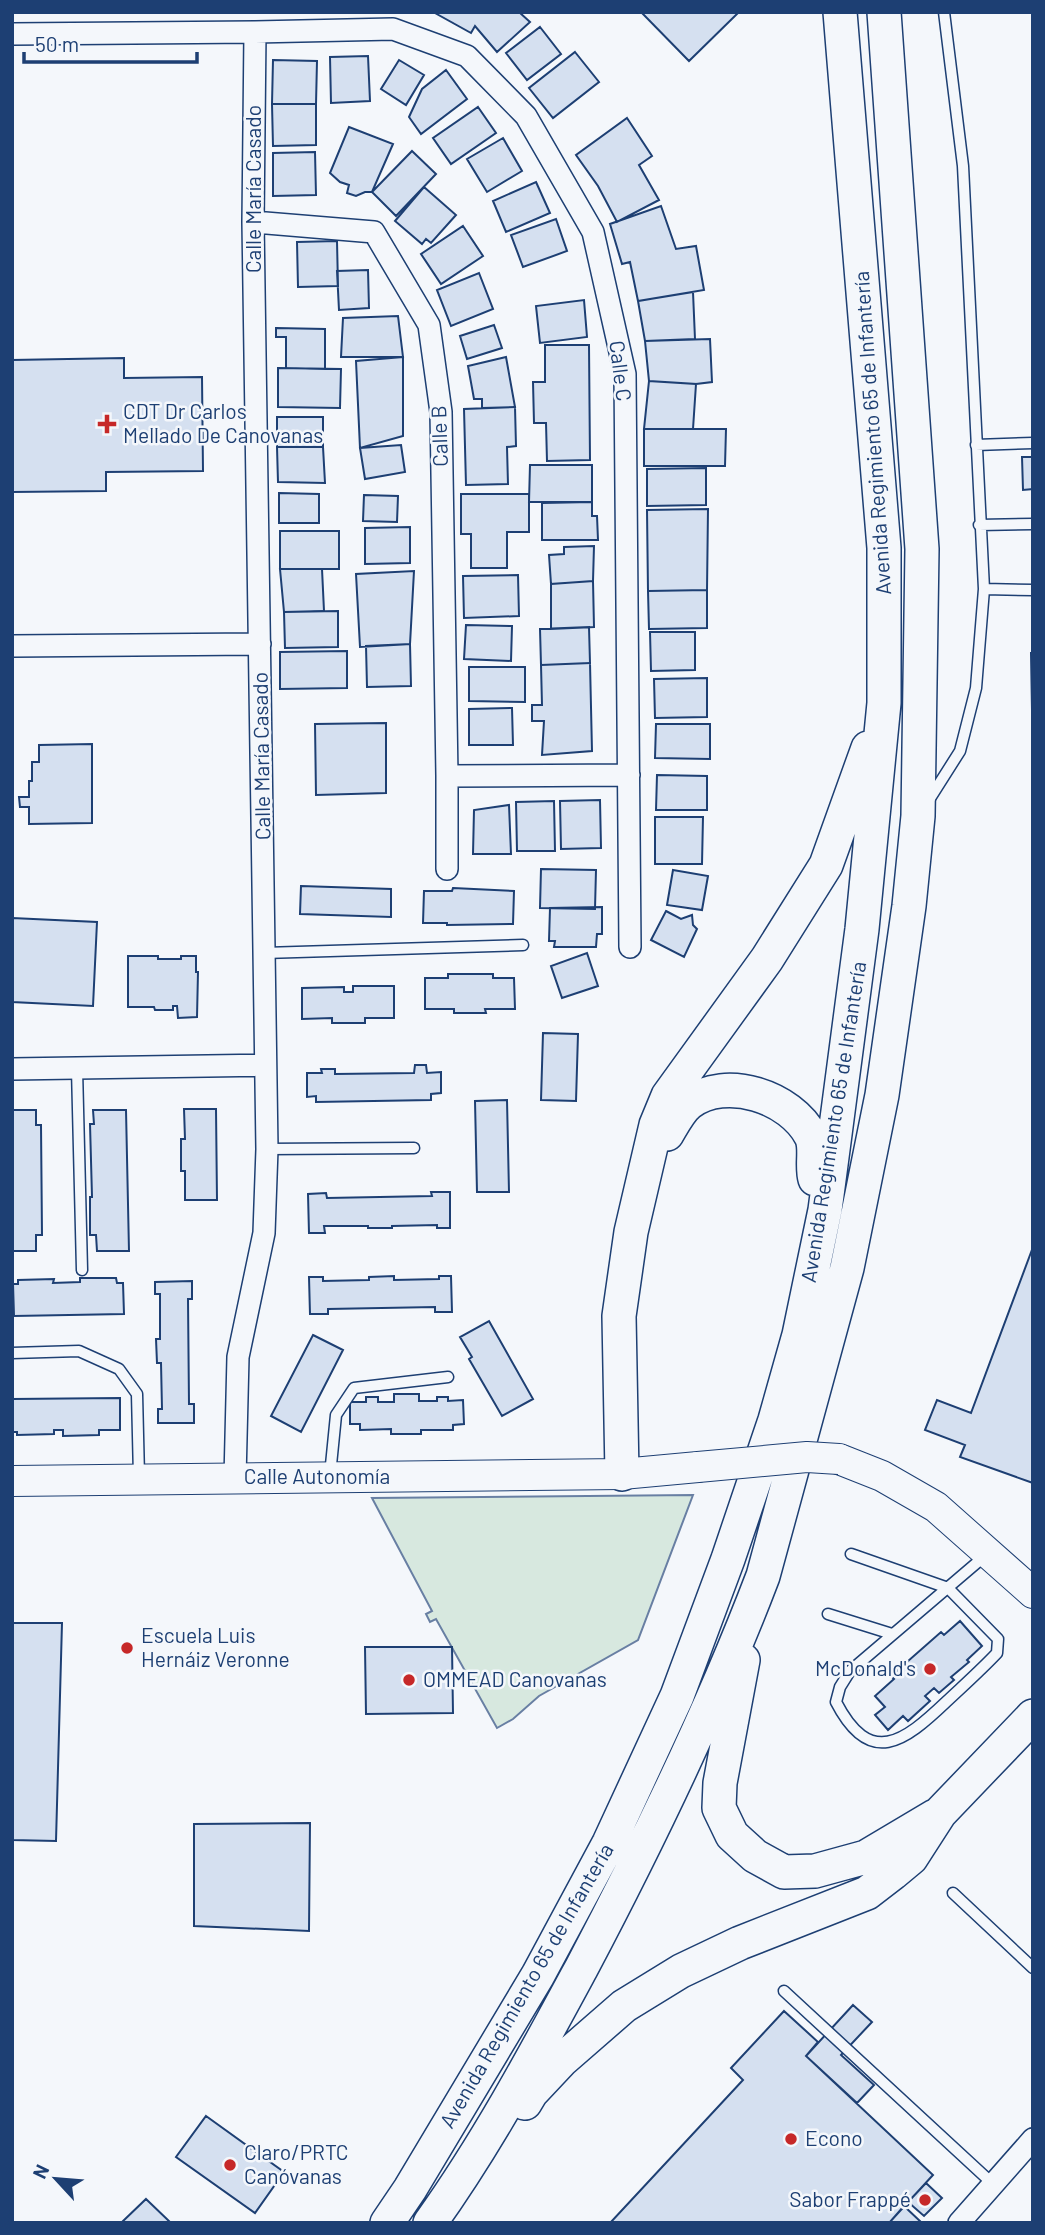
<svg xmlns="http://www.w3.org/2000/svg" width="1045" height="2235" viewBox="0 0 1045 2235" font-family="Barlow,sans-serif">
<style>
.green{fill:#d7e8df;stroke:#687fa3;stroke-width:2}
.building{fill:#d5e0f0;stroke:#1d3f73;stroke-width:2}
.lines{fill:none;stroke-linecap:round;stroke-linejoin:round}
.service-casing{stroke:#1d3f73;stroke-width:13}
.minor-casing{stroke:#1d3f73;stroke-width:24}
.secondary-casing{stroke:#1d3f73;stroke-width:32}
.primary-casing{stroke:#1d3f73;stroke-width:36}
.service{stroke:#f4f7fb;stroke-width:10}
.minor{stroke:#f4f7fb;stroke-width:21}
.secondary{stroke:#f4f7fb;stroke-width:30}
.primary{stroke:#f4f7fb;stroke-width:33}
.secondary-bridge-casing{stroke:#1d3f73;stroke-width:32;stroke-linecap:butt}
.secondary-bridge{stroke:#f4f7fb;stroke-width:30}
.poi-dot{fill:#c62828;stroke:#f4f7fb;stroke-width:2.5}
.labels{text-anchor:middle;stroke-width:5;stroke-linejoin:round;paint-order:stroke}
.street-label{font-size:21px;fill:#1d3f73;stroke:#f4f7fb}
.poi-label{font-size:21px;fill:#1d3f73;stroke:#f4f7fb;text-anchor:start}
</style>
<rect width="100%" height="100%" fill="#f4f7fb"/>
<path class="green" d="M693 1495 638 1640 539 1696 513 1719 497 1728 436 1619 430 1622 426 1614 432 1611 372 1498Z"/>
<path class="building" d="M519 12 530 22 497 52 475 26 471 33 435 13Z
M641 12H739L689 61Z
M540 27 561 54 527 80 506 53Z
M575 52 599 82 553 118 529 88Z
M368 56 370 101 331 103 330 57Z
M273 60 317 61 316 104H272Z
M399 60 424 75 406 105 381 89Z
M446 70 467 99 421 134 409 117 422 89Z
M272 104H316V145L273 146Z
M478 107 496 133 451 164 433 138Z
M627 118 652 156 639 165 659 200 617 222 598 186 576 155Z
M349 127 393 144 372 192H365L356 196 347 193 349 185 340 182 330 173Z
M503 138 522 171 487 192 467 159Z
M412 151 436 174 396 216 372 192Z
M315 152 316 195 273 196V153Z
M536 182 550 213 506 232 493 201Z
M424 187 456 215 431 243 426 239 422 244 395 221Z
M661 206 676 249 696 246 704 290 638 301 630 262 622 264 610 224Z
M556 219 567 251 523 267 511 235Z
M463 226 483 256 441 284 421 254Z
M337 241 338 286 298 287 297 242Z
M368 270 369 308 339 310 337 271Z
M479 273 493 309 451 326 437 290Z
M693 292 695 339 645 341 638 301Z
M584 300 587 337 540 343 536 306Z
M398 316 403 357H341L343 318Z
M494 325 502 348 467 359 460 336Z
M276 328 325 329V369L286 368V337H276Z
M710 339 712 382 696 384 649 381 645 341Z
M545 345H589L590 460 547 461 546 423H534L533 382H545Z
M403 357V436L360 448 356 361Z
M506 357 515 407 482 408V399H474L468 366Z
M124 358V378L202 377 203 471 106 472V491L12 492V360Z
M278 368 341 369 340 408 278 407Z
M649 381 696 384 693 429H644Z
M515 407 516 446 507 447 508 484 466 485 464 409Z
M277 417H323V447H277Z
M644 429H726L725 466H644Z
M401 445 405 472 365 479 360 448Z
M277 447H323L325 483 278 482Z
M1022 457H1033V489L1023 490Z
M530 465H592V502H529Z
M706 468V505L647 506V469Z
M279 493 319 494V523H279Z
M461 494H529V532H507V568H471V534H461Z
M364 495 398 496 397 522 363 521Z
M592 502V516H597L598 540H542V503Z
M708 509 707 590 648 591 647 510Z
M410 527V563L365 564V528Z
M280 531H339V569H280Z
M594 546 593 581 551 584 549 555 564 554V547Z
M280 569H322L324 611 284 612Z
M414 571 410 644 360 647 356 574Z
M518 575 519 616 464 618 463 576Z
M593 581 594 627 551 629V584Z
M707 590V628L649 629 648 591Z
M338 611V647L285 648 284 612Z
M466 625 512 626 511 661 464 659Z
M589 627 590 663 541 665 540 629Z
M650 632H695V670L651 671Z
M410 644 411 686 367 687 366 646Z
M347 651V688L280 689V652Z
M1031 653H1033V766Z
M590 663 592 751 542 755 544 721H532V705H542L541 665Z
M469 667H525V702L469 701Z
M707 678V717L655 718 654 679Z
M512 708 513 745H469V709Z
M386 723V793L316 795 315 724Z
M656 724H710V759L655 758Z
M92 744V823L29 824V807H20L19 797H29V781H32V762H39V745Z
M657 775 707 776V810H656Z
M600 800 601 848 561 849 560 801Z
M554 801 555 851H517L516 802Z
M509 805 511 854H473L474 810Z
M655 817H703L702 864H655Z
M541 869 596 870 595 909 540 908Z
M673 870 708 876 702 910 667 905Z
M301 886 391 889V917L300 914Z
M453 888 514 891 513 924 447 925V923H423L424 891H452Z
M602 907V934H597L596 947H554L555 941H549L550 908Z
M666 911 681 919 692 915 693 925 697 929 684 957 651 940Z
M12 918 97 922 93 1006 12 1002Z
M587 953 598 986 562 998 551 966Z
M128 956H158V959H181V956H196V972H198L197 1017 178 1018 177 1006H173V1010H155L154 1007H128Z
M448 974H493V978H514L515 1009H485L486 1013H454V1009H425V978H448Z
M353 986H394V1018H365V1023H332V1018L302 1019V988L344 987V992H353Z
M543 1033 578 1034 576 1101 541 1100Z
M415 1065H426L427 1073 441 1072V1093L431 1094V1100L316 1102V1096L307 1097V1073H322L321 1069H335V1074L414 1073Z
M507 1100 509 1192H477L475 1101Z
M184 1109H216L217 1200H185V1171H181V1139H185Z
M12 1110H36V1125H41L42 1235H36V1251H12Z
M93 1110H126L129 1251H97L96 1235H90V1197H92L90 1124H94Z
M431 1192H450V1228H437V1225L392 1226V1228H368V1226H324L325 1233H309L308 1194 326 1193 327 1198 432 1196Z
M1033 1247V1483L960 1457 965 1445 925 1430 937 1400 971 1413Z
M394 1276V1280L439 1279V1276H451L452 1312H435V1307L328 1309V1314H310L309 1277H323V1281L369 1280V1277Z
M80 1278H116L117 1283H123L124 1314 14 1316 13 1284H18V1280L54 1279 53 1283 80 1282Z
M192 1281V1299H188L189 1404H194V1423H158V1409H162L161 1363H157L156 1339H160V1294H155V1282Z
M489 1321 533 1399 502 1416 469 1359 472 1357 460 1337Z
M313 1335 343 1350 301 1432 271 1416Z
M394 1394H419V1401H437V1397H448V1401L463 1400 464 1424 453 1425V1430H421V1434H391V1429L360 1430V1424H350V1402H366V1397H378V1402H394Z
M120 1398V1430H99V1435L63 1436V1430H54V1434L17 1435V1432H12V1399Z
M960 1621 982 1646 967 1660 969 1662 951 1677 954 1680 939 1693 934 1688 925 1696 930 1701 908 1721 903 1716 888 1730 875 1715 885 1707 875 1696 894 1679 891 1676 941 1632 944 1635Z
M12 1623H62L56 1841 12 1840Z
M365 1647H452L453 1713 366 1714Z
M310 1823 309 1931 194 1926V1824Z
M853 2005 872 2022 841 2055 874 2085 857 2103 806 2056Z
M784 2011 818 2042 806 2056 933 2175 889 2223H610L743 2080 731 2068Z
M206 2116 284 2172 255 2213 176 2157Z
M926 2183 942 2198 924 2216 908 2202Z
M146 2199 171 2223H121Z
M904 2206 922 2223H889Z"/>
<g class="lines">
<g class="service-casing">
<path id="service" d="M976 445 1033 443
M979 525 1033 524
M984 589 1033 590
M927 803 960 751 976 688 984 589 963 166 944 12
M264 953 523 945
M77 1069 82 1270
M267 1149 414 1148
M12 1353 79 1351 119 1369 137 1394 139 1477
M330 1475 336 1415 354 1388 448 1377
M851 1554 948 1588 998 1639 997 1653C981 1670 963 1686 946 1702 904 1742 870 1768 836 1702L840 1687 850 1671 986 1555
M828 1614 892 1634
M953 1893 1033 1968
M784 1991 993 2184"/>
</g>
<g class="minor-casing">
<path id="minor" d="M12 34 255 32 393 29 467 56 526 116 593 232 625 374 630 947
M253 222 374 232 429 325 441 412 447 776V869
M12 646 260 644
M447 776 629 775
M12 1069 264 1065
M235 1478 238 1357 264 1233 267 1149 253 222 255 32
M959 2223 1033 2139"/>
</g>
<g class="secondary-casing">
<path id="secondary" d="M839 1459 882 1476 936 1507 1033 1593
M12 1481 622 1474 698 1467"/>
</g>
<g class="primary-casing">
<path id="primary" d="M667 1134C673 1124 680 1110 689 1103 726 1075 791 1097 811 1136 817 1148 811 1166 815 1179
M622 1474 619 1316 631 1232 656 1125 668 1096 767 959 826 865 868 748
M743 1660 720 1783 719 1808 732 1835 755 1856 784 1872 815 1871 866 1857 935 1816
M525 2103 531 2093 562 2060 624 2006 681 1971 740 1943 867 1893 893 1873 911 1858 940 1813 1033 1716
M387 2223 410 2189 538 1975 609 1843 677 1696 728 1559 775 1420 799 1335 825 1210 862 929 884 703V548L840 12
M430 2223C488 2142 535 2054 582 1967 649 1840 712 1710 763 1576L847 1268 882 1095 909 906 918 816 922 549 884 12"/>
</g>
<use href="#service" class="service"/>
<use href="#minor" class="minor"/>
<use href="#secondary" class="secondary"/>
<use href="#primary" class="primary"/>
<g class="secondary-bridge-casing">
<path id="secondary-bridge" d="M698 1467 807 1457 839 1459"/>
</g>
<use href="#secondary-bridge" class="secondary-bridge"/>
</g>
<g class="poi-dot">
<path d="M103.5 413.5h7v7h7v7h-7v7h-7v-7h-7v-7h7z"/>
<circle cx="127" cy="1648" r="7"/>
<circle cx="930" cy="1669" r="7"/>
<circle cx="409" cy="1680" r="7"/>
<circle cx="791" cy="2139" r="7"/>
<circle cx="230" cy="2165" r="7"/>
<circle cx="925" cy="2200" r="7"/>
</g>
<g class="labels">
<g class="street-label">
<text transform="translate(254 189) rotate(-90)" y="7">Calle María Casado</text>
<text transform="translate(620 371) rotate(83)" y="7">Calle C</text>
<text transform="translate(873 433) rotate(-94)" y="7">Avenida Regimiento 65 de Infantería</text>
<text transform="translate(440 436) rotate(-92)" y="7">Calle B</text>
<text transform="translate(262 756) rotate(-91)" y="7">Calle María Casado</text>
<text transform="translate(834 1122) rotate(-81)" y="7">Avenida Regimiento 65 de Infantería</text>
<text x="317" y="1484">Calle Autonomía</text>
<text transform="translate(527 1986) rotate(-60)" y="7">Avenida Regimiento 65 de Infantería</text>
</g>
<g class="poi-label">
<text x="123" y="419">CDT Dr Carlos<tspan x="123" dy="24">Mellado De Canovanas</tspan></text>
<text x="141" y="1643">Escuela Luis<tspan x="141" dy="24">Hernáiz Veronne</tspan></text>
<text x="916" y="1676" text-anchor="end">McDonald's</text>
<text x="423" y="1687">OMMEAD Canovanas</text>
<text x="805" y="2146">Econo</text>
<text x="244" y="2160">Claro/PRTC<tspan x="244" dy="24">Canóvanas</tspan></text>
<text x="911" y="2207" text-anchor="end">Sabor Frappé</text>
</g>
</g>
<rect width="1045" height="2235" fill="none" stroke="#1d3f73" stroke-width="28"/>
<g transform="translate(56 2179) rotate(296)" stroke="#f4f7fb" stroke-width="5" paint-order="stroke">
<path d="M0-5L12 26L0 18L-12 26Z" fill="#1d3f73"/>
<text y="-10" font-size="19" font-weight="bold" text-anchor="middle" fill="#1d3f73">N</text>
</g>
<path d="M24 52v10h173v-10" fill="none" stroke="#1d3f73" stroke-width="3.5"/>
<text x="35" y="52" font-size="21" fill="#1d3f73" stroke="#f4f7fb" stroke-width="5" paint-order="stroke">50 m</text>
</svg>
